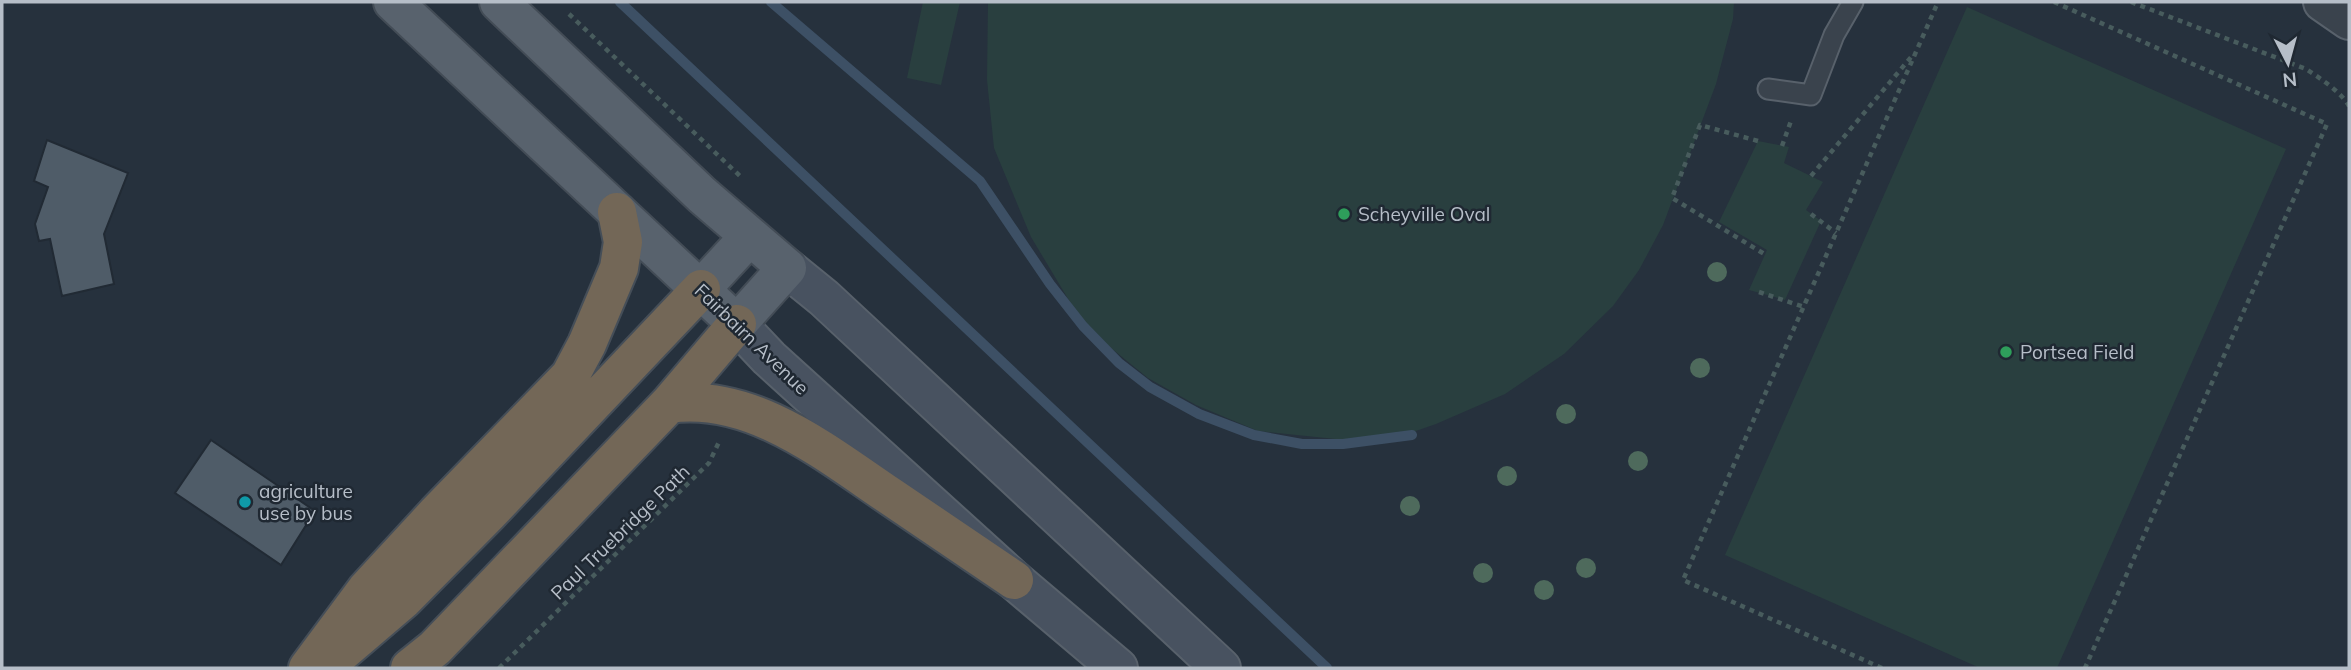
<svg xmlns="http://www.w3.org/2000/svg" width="2351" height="670" viewBox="0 0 2351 670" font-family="Mulish,sans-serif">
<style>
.green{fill:#293f3f}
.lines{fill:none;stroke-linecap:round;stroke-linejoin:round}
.stream{stroke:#3d5065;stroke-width:10}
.building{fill:#4f5c68;stroke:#212a34;stroke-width:2}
.service-casing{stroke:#58616b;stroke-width:23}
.minor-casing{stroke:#58616b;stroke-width:42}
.secondary-casing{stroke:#58616b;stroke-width:42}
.primary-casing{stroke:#434c56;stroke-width:42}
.motorway-casing{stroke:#454e58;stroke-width:42}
.path{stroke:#485c5d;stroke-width:4.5;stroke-dasharray:5 5;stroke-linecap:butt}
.service{stroke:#3a434d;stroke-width:19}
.minor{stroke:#3a434d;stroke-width:38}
.secondary{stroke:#485260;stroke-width:38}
.primary{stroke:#58626d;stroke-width:38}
.motorway{stroke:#736757;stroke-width:38}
.tree{fill:#4e6a5c}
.leisure-dot{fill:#2e9e5b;stroke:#1f2832;stroke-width:2.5}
.culture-dot{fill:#0f9aa8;stroke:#1f2832;stroke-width:2.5}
.labels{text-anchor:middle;stroke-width:5;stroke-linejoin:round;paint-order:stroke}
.poi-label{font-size:19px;fill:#b6bec8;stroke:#1f2832;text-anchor:start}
.street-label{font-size:19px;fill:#b6bec8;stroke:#1f2832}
</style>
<rect width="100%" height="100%" fill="#26313d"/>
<path class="green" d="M923 2H960L941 85 907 78Z
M988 2H1734L1733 19 1716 84 1663 225 1639 270 1613 306 1564 354 1505 394 1436 424 1410 433 1355 441 1258 431 1196 405 1148 378 1111 348 1076 312 1031 237 994 148 987 80Z
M1967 7 2286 149 2057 668H1980L1725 555Z
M1758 141 1789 147 1784 163 1823 182 1806 210 1821 221 1785 300 1749 290 1767 250 1719 222Z"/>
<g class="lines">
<path class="stream" d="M620 2 1327 668
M771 2 980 181 1050 284 1083 326 1119 363 1150 387 1199 414 1254 435 1302 444H1343L1412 435"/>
</g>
<path class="building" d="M47 140 128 173 104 234 114 284 62 296 50 239 39 241 35 224 48 187 34 181Z
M211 440 315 511 281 565 175 493Z"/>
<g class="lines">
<g class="service-casing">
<path id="service" d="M1768 89 1811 95 1834 35 1853 2"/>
</g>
<g class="minor-casing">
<path id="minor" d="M2323 2 2349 20"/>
</g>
<g class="secondary-casing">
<path id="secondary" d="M787 268 824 298 1221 668
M737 324 769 358 1014 580 1118 668"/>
</g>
<g class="primary-casing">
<path id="primary" d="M393 2 737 324 787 268 702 195 499 2
M701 289 749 237"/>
</g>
<g class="motorway-casing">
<path id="motorway" d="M669 404C752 392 826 453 890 496 931 524 972 552 1014 580
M335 658 404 599 489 513 701 289
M308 668 366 590 437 513 570 376 587 344 619 268 623 242 617 212
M410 668 435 648 669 404 737 324"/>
</g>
<path class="path" d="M2054 2 2327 124 2085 668
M2131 2 2306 69C2321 79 2340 91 2349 106
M569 14 741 177
M1758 141 1700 125 1672 198 1766 255
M1782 146 1792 118
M1811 176 1912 56
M1811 214 1836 233
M1759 292 1804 307
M499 668 709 463 719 442
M1882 668 1683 580 1938 2"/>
<use href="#service" class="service"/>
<use href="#minor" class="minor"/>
<use href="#secondary" class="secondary"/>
<use href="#primary" class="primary"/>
<use href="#motorway" class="motorway"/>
</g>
<g class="tree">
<circle cx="1717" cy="272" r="10"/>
<circle cx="1700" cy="368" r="10"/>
<circle cx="1566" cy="414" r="10"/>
<circle cx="1638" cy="461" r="10"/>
<circle cx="1507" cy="476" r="10"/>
<circle cx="1410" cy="506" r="10"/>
<circle cx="1586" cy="568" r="10"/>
<circle cx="1483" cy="573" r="10"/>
<circle cx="1544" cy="590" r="10"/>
</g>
<g class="leisure-dot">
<circle cx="1344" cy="214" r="7"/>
<circle cx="2006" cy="352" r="7"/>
</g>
<circle class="culture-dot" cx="245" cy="502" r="7"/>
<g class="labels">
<g class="poi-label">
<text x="1358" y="221">Scheyville Oval</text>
<text x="2020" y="359">Portsea Field</text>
<text x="259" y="498">agriculture<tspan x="259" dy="22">use by bus</tspan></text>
</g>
<g class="street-label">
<text transform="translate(752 339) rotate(44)" y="7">Fairbairn Avenue</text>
<text transform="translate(620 532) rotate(-44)" y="7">Paul Truebridge Path</text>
</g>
</g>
<rect width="2351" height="670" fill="none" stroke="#b6bec8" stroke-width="7"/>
<g transform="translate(2288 63) rotate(174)" stroke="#1f2832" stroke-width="5" paint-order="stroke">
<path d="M0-5L12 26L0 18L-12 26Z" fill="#b6bec8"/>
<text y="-10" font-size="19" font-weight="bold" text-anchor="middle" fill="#b6bec8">N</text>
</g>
</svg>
